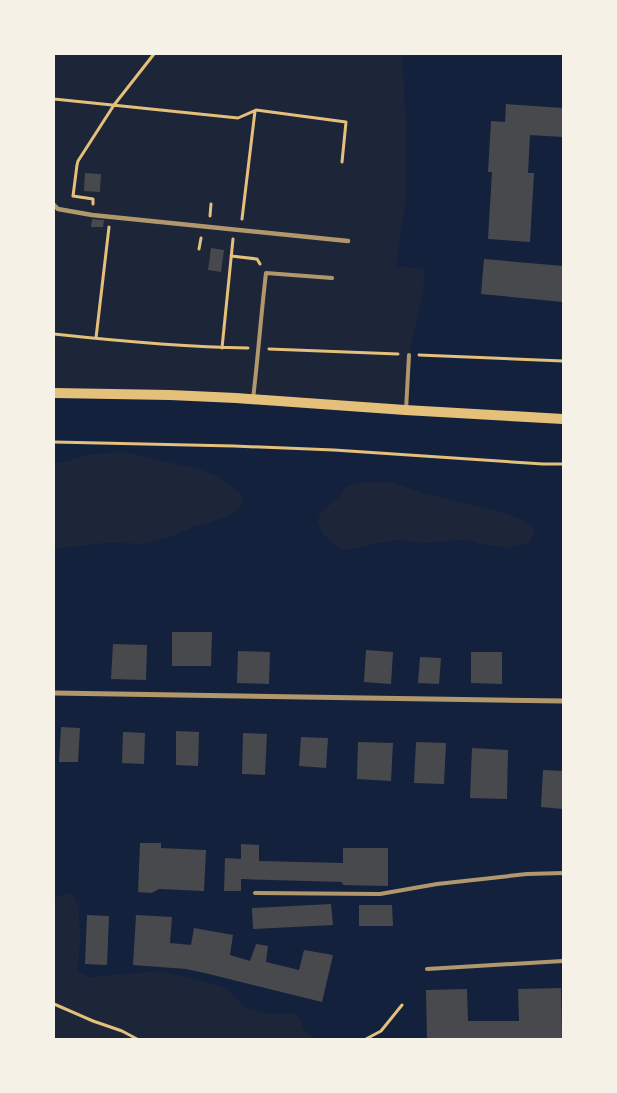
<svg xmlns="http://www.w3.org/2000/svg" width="617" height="1093" viewBox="0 0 617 1093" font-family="'Nunito Sans',sans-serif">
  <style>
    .green { fill: #1d2539 }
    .building { fill: #48494c }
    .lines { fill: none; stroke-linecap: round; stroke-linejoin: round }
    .path { stroke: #e5c07b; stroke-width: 3 }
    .service { stroke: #b1986c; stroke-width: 4 }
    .pedestrian { stroke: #b1986c; stroke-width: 4.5 }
    .minor { stroke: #b1986c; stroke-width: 5 }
    .secondary { stroke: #e5c07b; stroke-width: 10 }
  </style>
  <rect width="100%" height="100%" fill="#14213d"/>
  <path class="green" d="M54,54H402L405,107V205L396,266L425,269L423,291L409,355L405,410L54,393Z
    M124,452L198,469L219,477L243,496L241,507L227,517L193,527L171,537L143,544L116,543L112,542L54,549V461L61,463L92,454Z
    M390,482L426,494L497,511L526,521L535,532L529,543L507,548L475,543L469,539L427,543L395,540L372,544L369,546L341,550L340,549L324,535L317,523L321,512L336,500L346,487L355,483Z
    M71,892L79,908L80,937L78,972L89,977L160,971L200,980L227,989L246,1008L263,1013L296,1014L300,1019L304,1030L314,1037L315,1039H54V901L57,897Z"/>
  <path class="building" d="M506,104L563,108V137L530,135L528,173H534L530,242L488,239L492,172H488L491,121L505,122Z
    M85,173L101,174L100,192L84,191Z
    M92,219L104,220L103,227H91Z
    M211,248L224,250L221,272L208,270Z
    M484,259L563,266V302L481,294Z
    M172,632H212L211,666H172Z
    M113,644L147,645L146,680L111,679Z
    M366,650L393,652L391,684L364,682Z
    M238,651L270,652L269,684L237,683Z
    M471,652H502V684L471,683Z
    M420,657L441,658L439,684L418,683Z
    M61,727L80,728L78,762H59Z
    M176,731L199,732L198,766L176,765Z
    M123,732L145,733L144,764L122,763Z
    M243,733L267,734L265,775L242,774Z
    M301,737L328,738L326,768L299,766Z
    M358,742L393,743L391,781L357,779Z
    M416,742L446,743L444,784L414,783Z
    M472,748L508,750L507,799L470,798Z
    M543,770L563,771V809L541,807Z
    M140,843H161V848L206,850L204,891L159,889L152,893L138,892Z
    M241,844L259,845V861L343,863V848H388V886L343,885L342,882L241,879V891H224L225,858L241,859Z
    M331,904L333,925L253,929L252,908Z
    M359,905H392L393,926H359Z
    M87,915L109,916L107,965L85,964Z
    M136,915L172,917L170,943L191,945L194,928L233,935L230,955L250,961L256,944L268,946L266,962L299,970L304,950L333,955L322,1002L205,973L186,969L133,965Z
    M561,988L562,1039H427L426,990L467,989L468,1021H519L518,989Z"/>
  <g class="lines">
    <path class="path" d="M54,99L238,118L256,110L346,122L342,162
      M93,204V199L73,196L77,165L78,161L114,105L154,54
      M210,216L211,204
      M242,219L255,111
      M199,249L201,238
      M231,256L257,259L260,264
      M54,334C118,341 183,347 248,348
      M96,338L109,227
      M222,348L233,239
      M269,349L398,354
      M419,355L563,361
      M54,442L234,446L334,450L543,464H563
      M54,1004L93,1021L122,1031L137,1039
      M366,1039L381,1031L402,1005"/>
    <path class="service" d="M253,399C258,357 261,315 266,273L332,278
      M406,410L409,355
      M255,893L380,894L437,884L527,874L563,873
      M427,969L563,961"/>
    <path class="pedestrian" d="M54,205L58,209L92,215L348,241"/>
    <path class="minor" d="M54,693L563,701"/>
    <path class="secondary" d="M54,393L170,395L236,398L405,410L563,419"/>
  </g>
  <rect width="617" height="1093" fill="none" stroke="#f6f1e7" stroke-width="110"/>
</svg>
